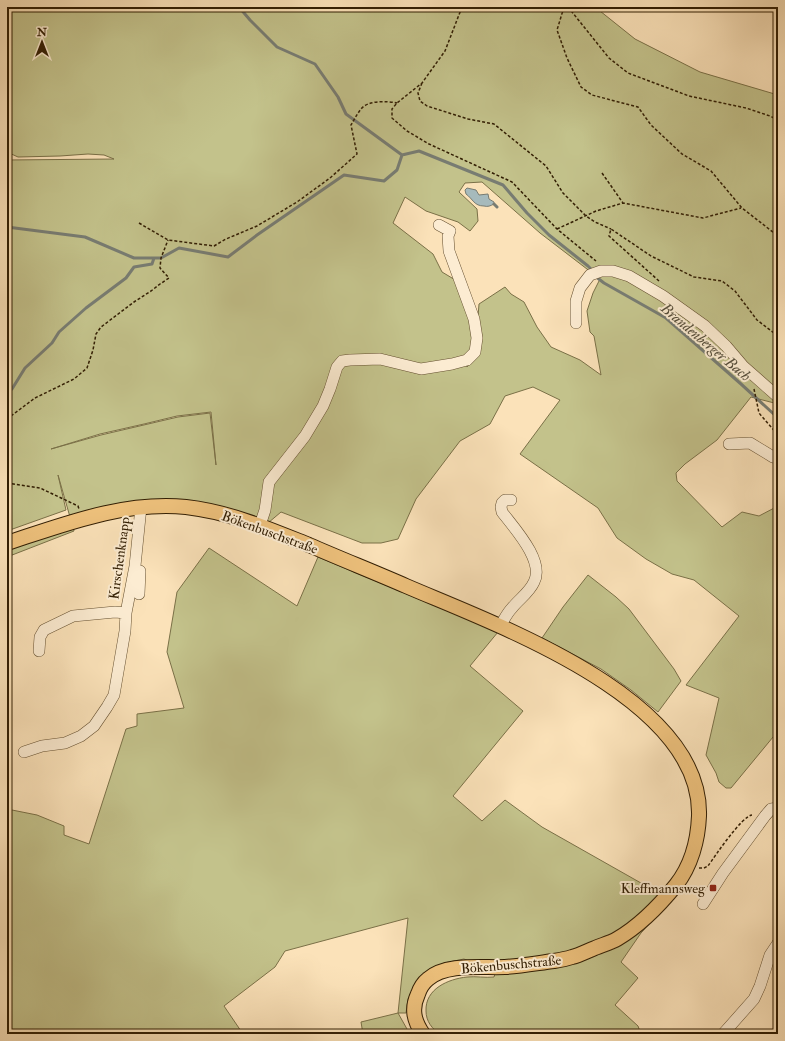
<svg xmlns="http://www.w3.org/2000/svg" width="785" height="1041" viewBox="0 0 785 1041" font-family="'IM FELL Double Pica',serif">
  <style>
    .green { fill: #c3c28b; stroke: #7a7047; fill-rule: evenodd }
    .water { fill: #a6babc; stroke: #787c72 }
    .lines { fill: none; stroke-linecap: round; stroke-linejoin: round }
    .stream { stroke: #787c72; stroke-width: 3 }
    .minor-casing { stroke: #644f30; stroke-width: 12 }
    .major-casing { stroke: #321e03; stroke-width: 16 }
    .path { stroke: #321e03; stroke-width: 1.5; stroke-dasharray: 3 2; stroke-linecap: butt }
    .minor { stroke: #fcecd2; stroke-width: 11 }
    .major { stroke: #eec17c; stroke-width: 14 }
    .poi-dot { fill: #8f2418; stroke: #fcecd2; stroke-width: 1.5 }
    .labels { text-anchor: middle; stroke-width: 4; stroke-linejoin: round; paint-order: stroke }
    .street-label { font-size: 14px; fill: #321e03; stroke: #fcecd2 }
    .poi-label { font-size: 14px; fill: #321e03; stroke: #fcecd2; text-anchor: end }
    .water-label { font-size: 15px; font-style: italic; fill: #554d3a; stroke: #fcecd2 }
  </style>
  <rect width="100%" height="100%" fill="#fbe2b9"/>
  <filter id="stains"><feTurbulence type="fractalNoise" baseFrequency=".005" numOctaves="4"/><feColorMatrix values="0 0 0 0 .2 0 0 0 0 .09 0 0 0 0 .02 0 0 0 .5 -.17"/></filter>
  <radialGradient id="worn" r=".72"><stop offset=".6" stop-color="#630" stop-opacity="0"/><stop offset="1" stop-color="#630" stop-opacity=".3"/></radialGradient>
  <path class="green" d="M7,7H595L635,39L700,72L778,95V404L751,397L717,440L685,464L676,473L677,481L722,527L742,512L759,516L778,506V731L731,788H726L719,782L716,773L706,755L719,698L686,685L739,616L694,580L672,574L646,559L617,538L598,508L520,454L560,400L533,387L505,396L490,424L460,441L416,499L398,539L381,543H362L281,512L268,523L220,507L70,517L58,475L66,510L7,531V160L114,159L104,155L88,154L60,156L18,157L7,152ZM482,182L540,233L600,279L593,293L587,311L590,332L594,336L601,375L580,360L551,347L537,327L524,302L511,294L505,287L479,304L478,317V353L467,367L464,358L472,350V321L457,281L442,272L433,254L393,223L405,197L426,211L458,222L470,231L478,221L477,209L459,192L465,183ZM211,412L216,465L210,413L178,417L101,435L51,449L100,434L144,424L177,416Z
    M73,526L74,531L7,557V549Z
    M209,548L297,606L318,557L498,632L470,666L523,711L453,796L482,821L505,800L542,827L671,900L641,933L621,962L638,978L615,1005L638,1026L641,1034H440C432,1029 426,1021 426,1011C425,989 448,979 467,977C476,976 485,978 494,977L495,974L464,959L444,963L428,972L416,983L408,999L406,1013H398L407,1029L412,1034H363L361,1022L398,1013L408,918L285,951L275,967L224,1006L243,1034H7V809L37,815L64,826V835L89,844L126,729L137,726V714L184,708L167,652L177,592Z
    M588,575L616,597L629,609L674,669L681,681L658,712L631,690L601,669L542,638L563,607Z"/>
  <path class="water" d="M467,188L476,190L479,195L488,194L489,199L494,202V204C490,206 488,207 484,206C474,206 473,199 466,194L465,190Z"/>
  <g class="lines">
    <path class="stream" d="M239,7L250,20L277,47L315,64L338,97L346,114L402,155L419,151L503,185L527,213L549,235L588,266L593,271
      M494,204L497,207
      M7,227L85,237L134,258H161L179,248L228,257L257,235L344,175L384,181L397,170L402,155
      M595,276L604,283L666,318L741,384L778,418
      M7,391L12,389L25,368L52,343L59,332L86,308L126,278L134,267L152,264L154,258"/>
    <defs>
      <path id="minor" d="M576,323V301L580,288L590,275L601,271H613L629,276L663,296L705,326L726,346L743,366L778,397
        M729,444L750,443L773,457L778,459
        M260,525L265,510L269,482L305,436L323,406L330,389L337,367L342,361L350,360L380,359L421,369L452,364L467,360L475,352L477,338L474,319L449,251L448,236L450,231L439,225
        M139,594L140,571
        M500,626C504,620 507,613 512,608C519,599 529,593 534,582C545,561 514,528 502,512L501,507L502,503L505,500H511
        M39,651L40,637L44,630L73,616L115,612L126,613L135,566L141,507
        M24,752L42,746L65,743L81,736L94,726L107,707L114,695L125,631L126,613
        M703,904L723,873L765,816L771,809L778,808
        M723,1034L754,999L760,986L770,955L778,943"/>
      <path id="major" d="M7,543C65,524 124,501 186,507C230,512 269,529 309,545C341,559 374,572 406,586C494,624 703,698 699,816C698,840 691,866 676,885C659,906 641,925 617,939C610,943 602,945 595,948C587,951 580,955 572,957C566,959 560,960 554,961C538,963 521,966 505,967C482,968 446,963 428,979C423,983 420,988 418,994C411,1009 414,1021 423,1034"/>
    </defs>
    <use href="#minor" class="minor-casing"/>
    <use href="#major" class="major-casing"/>
    <path class="path" d="M462,7L445,51L422,83L397,103L392,109V118L407,131L429,144L512,182L557,229L596,261
      M564,7L557,30L567,58L581,87L592,95L638,107L651,125L682,154L711,171L742,208L778,236
      M568,7L609,58L628,73L689,96L746,108L770,116L778,120
      M422,83L418,93L420,101L427,106L468,119L494,124L546,166L563,193L586,216L595,222L611,229
      M602,173L623,203
      M139,223L168,240L214,246L226,239L257,226L297,202L330,178L357,154L351,125C354,120 357,114 361,109C368,100 387,101 397,103
      M557,229L596,211L623,203L703,218L741,208
      M659,281L609,236L611,229L651,256L694,277L722,281L735,291L757,320L778,336
      M754,389L759,413L778,435
      M7,419L35,398L74,379L87,368L93,350L96,334L101,327L134,302L151,291L160,284L169,278L160,268L161,258L168,240
      M7,483L40,488L78,506L79,509
      M699,868H704L708,866C715,856 742,816 752,815"/>
    <use href="#minor" class="minor"/>
    <use href="#major" class="major"/>
  </g>
  <rect class="poi-dot" x="709" y="884" width="8" height="8" rx="2"/>
  <g class="labels">
    <g class="street-label">
      <text transform="translate(270 532) rotate(20)" y="5">Bökenbuschstraße</text>
      <text transform="translate(119 558) rotate(-82)" y="5">Kirschenknapp</text>
      <text transform="translate(511 964) rotate(-5)" y="5">Bökenbuschstraße</text>
    </g>
    <g class="poi-label">
      <text x="705" y="893">Kleffmannsweg</text>
    </g>
    <g class="water-label">
      <text transform="translate(706 342) rotate(40)" y="5">Brandenberger Bach</text>
    </g>
  </g>
  <rect width="785" height="1041" fill="none" stroke="#fbe2b9" stroke-width="24"/>
  <rect x="8" y="8" width="769" height="1025" fill="none" stroke="#321e03" stroke-width="2"/>
  <rect x="12" y="12" width="761" height="1017" fill="none" stroke="#321e03"/>
  <g transform="translate(42 42)" stroke="#fcecd2" stroke-width="3" paint-order="stroke">
  <path d="M0-3L7 15L0 10L-7 15Z" fill="#321e03"/>
  <text y="-6" font-size="11" font-weight="bold" text-anchor="middle" fill="#321e03">N</text>
  </g>
  <rect width="100%" height="100%" filter="url(#stains)"/>
  <rect width="100%" height="100%" fill="url(#worn)"/>
</svg>
